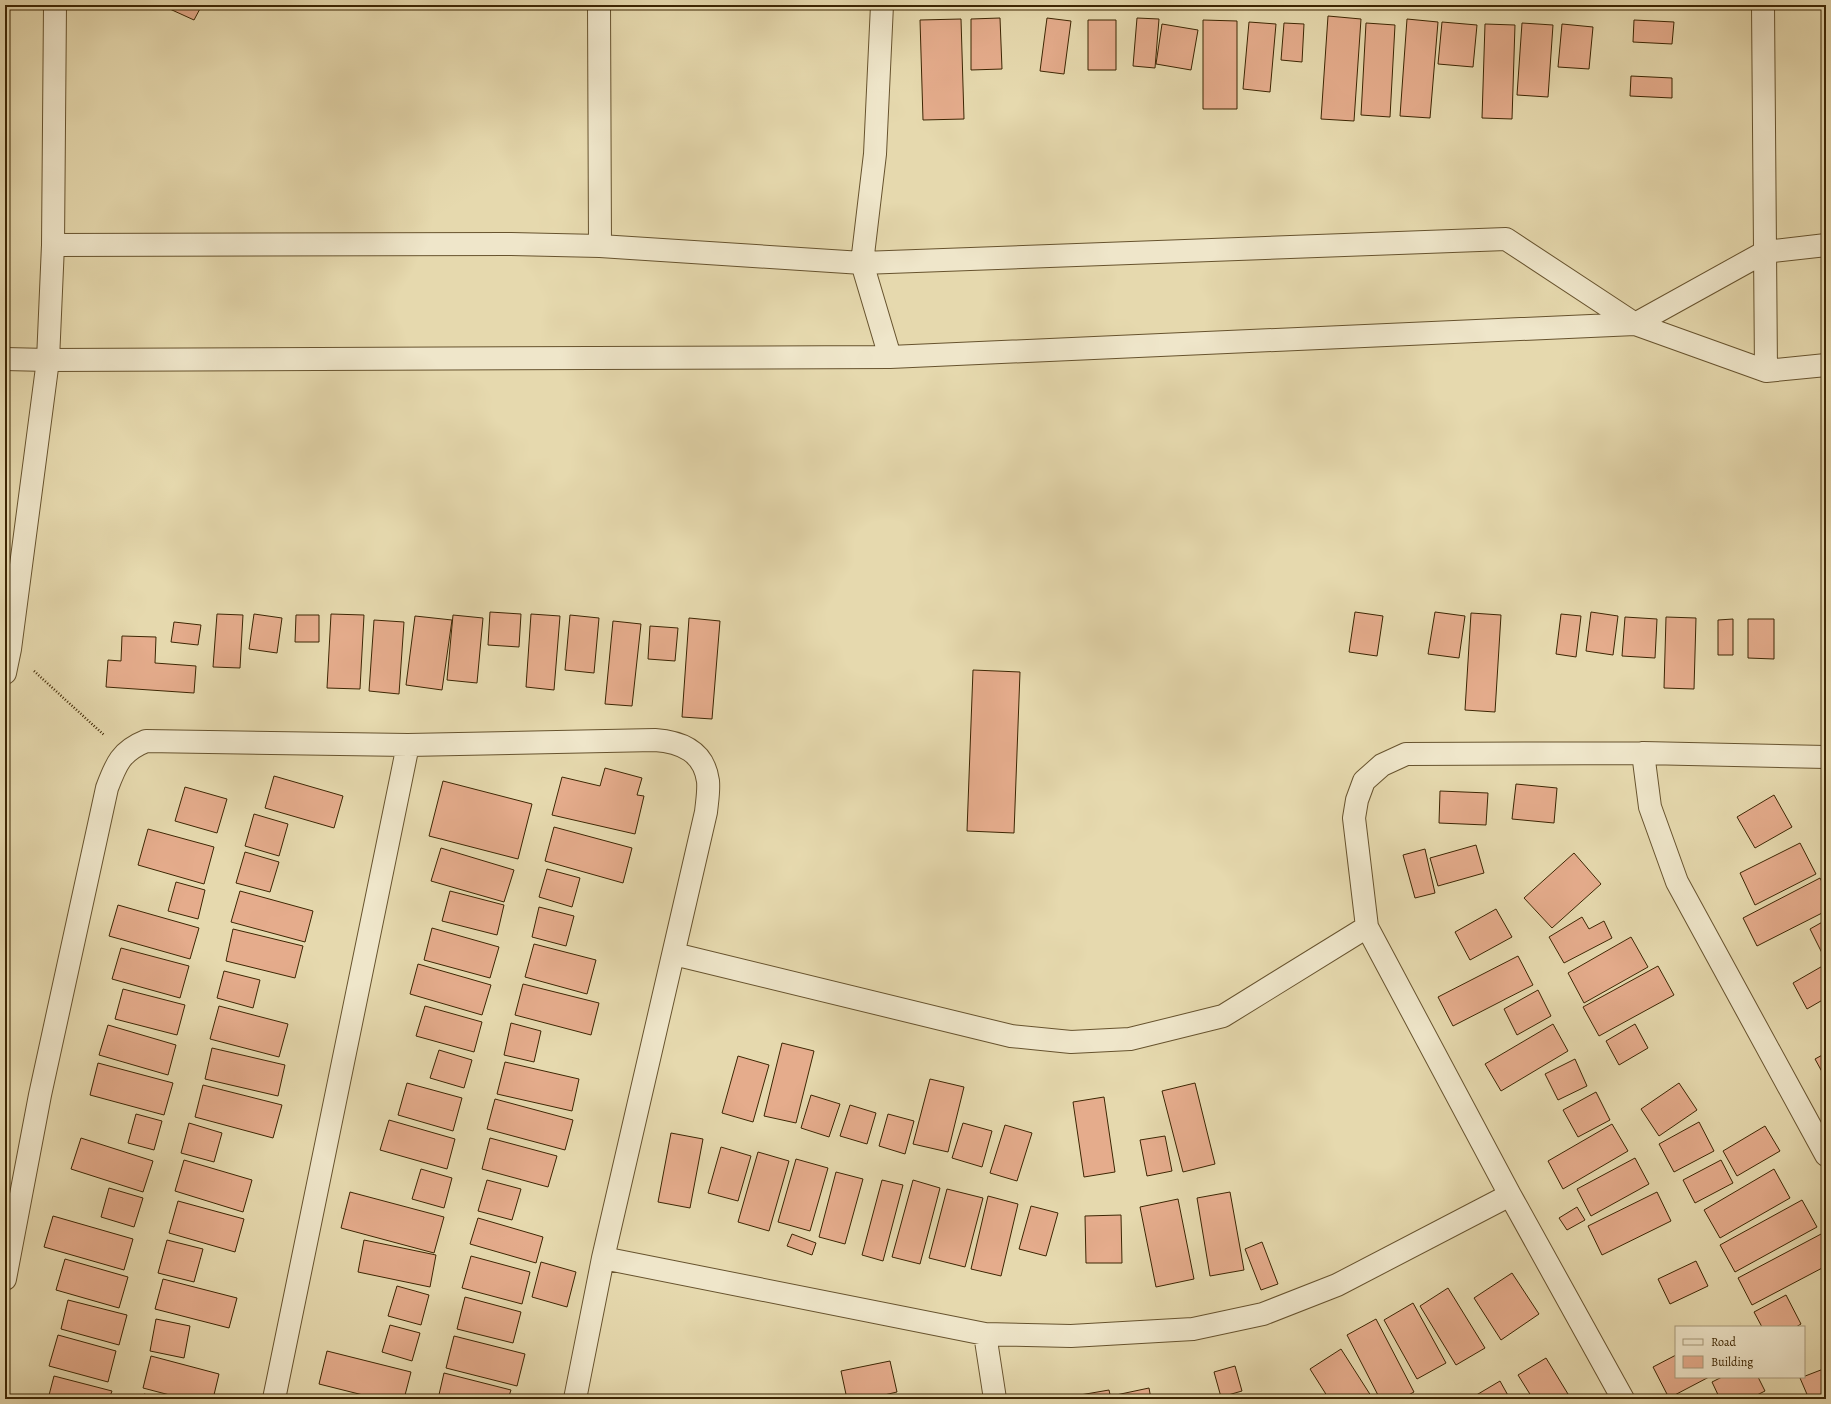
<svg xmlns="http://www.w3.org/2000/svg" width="1831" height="1404" viewBox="0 0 1831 1404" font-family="Alegreya,serif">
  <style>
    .building { fill: #e5ac8c; stroke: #3d2603 }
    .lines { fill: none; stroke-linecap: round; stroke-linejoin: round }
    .minor-casing { stroke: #67532e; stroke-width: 24 }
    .tertiary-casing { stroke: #67532e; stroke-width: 24 }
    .path { stroke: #3d2603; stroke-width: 2.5; stroke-dasharray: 1 2; stroke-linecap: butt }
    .minor { stroke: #efe6ca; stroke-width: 22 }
    .tertiary { stroke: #efe6ca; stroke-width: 22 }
  </style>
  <rect width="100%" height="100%" fill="#e6d9ae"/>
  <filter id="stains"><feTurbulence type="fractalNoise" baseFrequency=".005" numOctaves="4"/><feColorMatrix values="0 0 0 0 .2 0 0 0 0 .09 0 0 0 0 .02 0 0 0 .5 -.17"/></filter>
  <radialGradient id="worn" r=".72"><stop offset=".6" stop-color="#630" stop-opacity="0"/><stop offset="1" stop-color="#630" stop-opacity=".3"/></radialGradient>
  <path class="building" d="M161,5H202L194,20Z
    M1328,16L1361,19L1354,121L1321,119Z
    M1000,18L1002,69L971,70V19Z
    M1047,18L1071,21L1064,74L1040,71Z
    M1137,18L1159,19L1155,68L1133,66Z
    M961,19L964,119L923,120L920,20Z
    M1407,19L1438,22L1430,118L1400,116Z
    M1088,20H1116V70H1088Z
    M1203,20L1237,21V109H1203Z
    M1634,20L1674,22L1672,44L1633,42Z
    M1249,22L1276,24L1270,92L1243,89Z
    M1442,22L1477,25L1473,67L1438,64Z
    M1284,23L1304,24L1302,62L1281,60Z
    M1366,23L1395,25L1390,117L1361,115Z
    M1522,23L1553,25L1548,97L1517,95Z
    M1162,24L1198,30L1191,70L1156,64Z
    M1485,24L1515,25L1512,119L1482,118Z
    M1562,24L1593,27L1589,69L1558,67Z
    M1631,76L1672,78V98L1630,96Z
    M490,612L521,614L519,647L488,645Z
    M1355,612L1383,616L1377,656L1349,652Z
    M1435,612L1465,616L1459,658L1428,654Z
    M1591,612L1618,616L1613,655L1586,651Z
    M1471,613L1501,615L1495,712L1465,710Z
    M217,614L243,615L240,668L213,667Z
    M254,614L282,618L277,653L249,649Z
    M331,614L364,615L360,689L327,688Z
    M531,614L560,616L554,690L526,687Z
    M1561,614L1581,616L1576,657L1556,654Z
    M296,615H319V642H295Z
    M453,615L483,618L477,683L447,680Z
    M570,615L599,618L594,673L565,670Z
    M415,616L452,620L442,690L406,685Z
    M1625,617L1657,619L1655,658L1622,656Z
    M1666,617L1696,618L1694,689L1664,688Z
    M689,618L720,621L712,719L682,717Z
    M1733,619V655H1718V620Z
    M1748,619H1774V659L1748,658Z
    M374,620L404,622L399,694L369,691Z
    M613,621L641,624L632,706L605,704Z
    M174,622L201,625L198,645L171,642Z
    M650,626L678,628L675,661L648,659Z
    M122,636L156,637L155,663L196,666L194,693L106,687L108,660L121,661Z
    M973,670L1020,672L1014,833L967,831Z
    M605,768L642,778L637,795L644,796L635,834L552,815L562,777L600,786Z
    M274,776L343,796L334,828L265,808Z
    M443,781L532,804L518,859L429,836Z
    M1516,784L1557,788L1554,823L1512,819Z
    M185,787L227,799L217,833L175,821Z
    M1440,791L1488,793L1486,825L1439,823Z
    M1774,795L1792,827L1755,848L1737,817Z
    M254,814L288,824L279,856L245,846Z
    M554,827L632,848L623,883L545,861Z
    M148,829L214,847L204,884L138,865Z
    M1800,843L1816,874L1755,905L1740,873Z
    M1476,845L1484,873L1438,886L1430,858Z
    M441,848L514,870L504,902L431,881Z
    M1425,849L1435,893L1415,898L1403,855Z
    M245,852L279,862L270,892L236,883Z
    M1574,853L1601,884L1552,928L1524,898Z
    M547,869L580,878L572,907L539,897Z
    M1820,878L1826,890V911L1757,946L1743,918Z
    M176,882L205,890L198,919L168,911Z
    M240,891L313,911L305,942L231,922Z
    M450,891L504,905L497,935L442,921Z
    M118,905L199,928L190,959L109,936Z
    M539,907L574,916L566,946L532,937Z
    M1496,909L1512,937L1470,960L1455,932Z
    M1582,917L1589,929L1604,921L1612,938L1564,963L1549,937Z
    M1826,920V954L1823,955L1810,929Z
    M432,928L499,947L490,978L424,960Z
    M233,929L303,946L295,978L226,961Z
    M1631,937L1648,967L1584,1003L1568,973Z
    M534,944L596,960L587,994L525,977Z
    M121,948L189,966L180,998L112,979Z
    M1518,956L1533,985L1453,1026L1438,997Z
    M418,964L491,985L482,1015L410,994Z
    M1826,964V998L1807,1009L1793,983Z
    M1658,966L1674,995L1599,1036L1583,1007Z
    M224,971L260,980L253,1008L217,998Z
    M523,984L599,1003L591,1035L515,1015Z
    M123,989L185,1005L177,1035L115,1019Z
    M1538,990L1551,1016L1517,1035L1504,1009Z
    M219,1006L288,1024L279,1057L210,1039Z
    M425,1006L482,1022L474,1052L416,1036Z
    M511,1023L541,1031L534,1062L504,1055Z
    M1553,1024L1568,1051L1501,1091L1485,1064Z
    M1635,1024L1648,1048L1619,1065L1606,1041Z
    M108,1025L176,1045L168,1075L99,1055Z
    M782,1043L814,1051L796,1123L764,1116Z
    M212,1048L285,1065L278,1096L205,1079Z
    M439,1050L472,1060L464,1088L430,1078Z
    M1826,1053V1079L1815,1059Z
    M738,1056L769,1065L753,1122L722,1113Z
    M1575,1059L1587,1086L1558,1100L1545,1074Z
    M505,1062L579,1079L572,1111L497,1094Z
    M98,1063L173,1083L164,1115L90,1095Z
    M930,1079L964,1087L948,1152L913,1144Z
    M407,1083L462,1098L453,1131L398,1115Z
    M1195,1083L1215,1164L1183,1172L1162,1091Z
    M1679,1083L1697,1110L1659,1136L1641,1109Z
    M203,1085L282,1105L273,1138L195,1117Z
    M1596,1092L1610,1120L1578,1137L1563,1110Z
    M811,1095L840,1104L829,1137L801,1128Z
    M1104,1097L1115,1172L1084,1177L1073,1102Z
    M495,1099L573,1120L565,1150L487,1129Z
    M850,1105L876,1113L867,1144L840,1136Z
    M136,1114L162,1121L154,1150L128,1143Z
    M888,1114L914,1121L905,1154L879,1146Z
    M389,1120L455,1139L447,1169L380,1150Z
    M1699,1122L1714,1151L1674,1172L1659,1144Z
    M189,1123L222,1133L214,1162L181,1153Z
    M963,1123L992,1131L982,1167L952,1158Z
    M1612,1124L1628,1151L1563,1189L1548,1161Z
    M1005,1125L1032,1133L1017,1181L990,1173Z
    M1765,1126L1780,1151L1737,1176L1723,1151Z
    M671,1133L703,1139L690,1208L658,1202Z
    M1165,1136L1172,1171L1147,1176L1140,1140Z
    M81,1138L153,1161L143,1192L71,1169Z
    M490,1138L557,1156L548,1187L482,1169Z
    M721,1147L751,1156L738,1201L708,1193Z
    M758,1152L789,1161L769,1231L738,1222Z
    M1635,1158L1649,1184L1591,1216L1577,1189Z
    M796,1159L828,1168L810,1231L778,1222Z
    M184,1160L252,1180L243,1212L175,1191Z
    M1721,1160L1733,1183L1695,1203L1683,1180Z
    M421,1169L452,1178L444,1208L412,1199Z
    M1774,1169L1790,1198L1720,1238L1704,1210Z
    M836,1172L863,1179L845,1244L819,1237Z
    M487,1180L521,1189L512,1220L478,1211Z
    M882,1180L903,1185L883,1261L862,1255Z
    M913,1180L940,1188L920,1264L892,1257Z
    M109,1188L143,1198L134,1227L101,1217Z
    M947,1189L983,1198L965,1267L929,1258Z
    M350,1192L444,1217L434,1253L341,1228Z
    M1230,1192L1244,1270L1210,1276L1197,1198Z
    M1657,1192L1671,1221L1602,1255L1588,1226Z
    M988,1196L1018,1204L1001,1276L971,1269Z
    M1178,1199L1194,1279L1156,1287L1140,1207Z
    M1802,1200L1817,1227L1735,1272L1720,1245Z
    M178,1201L244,1219L235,1252L169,1233Z
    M1031,1206L1058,1213L1046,1256L1019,1249Z
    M1577,1207L1585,1220L1567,1230L1559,1218Z
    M1121,1215L1122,1263H1086L1085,1216Z
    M53,1216L133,1239L124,1270L44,1247Z
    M478,1218L543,1237L536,1263L470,1244Z
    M1823,1233L1826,1238V1266L1752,1305L1738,1278Z
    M792,1234L816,1243L812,1255L787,1246Z
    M167,1240L203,1249L194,1282L158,1273Z
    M364,1240L436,1255L430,1287L358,1272Z
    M1262,1242L1278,1284L1261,1290L1245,1249Z
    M471,1256L530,1272L522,1304L462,1288Z
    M65,1259L128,1277L119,1308L56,1290Z
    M1696,1261L1708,1286L1670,1304L1658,1279Z
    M541,1262L576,1272L567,1307L532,1297Z
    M1512,1273L1539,1314L1501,1340L1474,1298Z
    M163,1279L237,1298L229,1328L155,1309Z
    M397,1286L429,1295L421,1325L388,1316Z
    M1448,1288L1485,1348L1456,1365L1420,1306Z
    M1786,1295L1801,1324L1796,1327H1762L1754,1312Z
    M465,1297L521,1312L513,1343L457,1329Z
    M68,1300L127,1315L119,1345L61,1329Z
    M1413,1303L1446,1363L1417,1379L1384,1320Z
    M156,1319L190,1326L184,1358L150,1351Z
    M1376,1319L1414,1392L1401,1399H1380L1347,1335Z
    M390,1325L420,1333L412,1361L382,1352Z
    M58,1335L116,1351L108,1382L49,1366Z
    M454,1336L525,1354L517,1386L446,1368Z
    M1341,1349L1373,1399H1329L1310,1369Z
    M327,1351L411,1372L404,1399H379L319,1384Z
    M1676,1355V1377H1709L1669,1398L1653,1367Z
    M151,1356L219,1374L213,1399H185L143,1388Z
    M1546,1358L1568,1394L1561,1399H1533L1518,1375Z
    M890,1361L897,1392L867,1399H847L841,1371Z
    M1235,1366L1242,1391L1221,1397L1214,1372Z
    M1826,1368V1399H1809L1800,1378Z
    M444,1373L511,1390L508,1399H438Z
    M54,1376L112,1391L109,1399H48Z
    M1722,1377H1758L1765,1391L1749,1399H1720L1712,1382Z
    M1500,1381L1510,1399H1474L1473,1397Z
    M1149,1388L1151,1399H1117L1116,1395Z
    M1109,1390L1111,1399H1081L1080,1395Z
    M144,1394L163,1399H142Z
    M1284,1395L1285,1399H1261Z"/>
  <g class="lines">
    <defs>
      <path id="minor" d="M55,5L53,245L48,360L890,357L1635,324L1766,371L1826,365
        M882,5L875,154L862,263L890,357
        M1763,5L1766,371
        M53,245L511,244L600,246L599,5
        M600,246L862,263L1506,239L1635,324L1765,252L1826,245
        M1643,753L1650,807L1677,882L1826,1155
        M674,954L1011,1036L1071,1042L1130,1039L1223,1016L1367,927
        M603,1258L985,1334L1071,1336L1193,1329L1263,1314L1337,1285L1510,1195
        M5,1279L40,1095L107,788C116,764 121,751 146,741L408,745L655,740C682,742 704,752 708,781C709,791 707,802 706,812L603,1258L575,1399
        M985,1334L995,1399
        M274,1399L408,745
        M1623,1399L1510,1195L1367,927L1354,818L1357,800L1364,781L1382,765L1406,754L1643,753L1826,757"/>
      <path id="tertiary" d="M5,359L48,360L10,649L5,673"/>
    </defs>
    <use href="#minor" class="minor-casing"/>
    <use href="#tertiary" class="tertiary-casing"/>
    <path class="path" d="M34,671L104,735"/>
    <use href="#minor" class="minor"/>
    <use href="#tertiary" class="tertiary"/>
  </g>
  <rect width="1831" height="1404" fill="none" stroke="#e6d9ae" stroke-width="20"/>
  <rect x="6" y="6" width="1819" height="1392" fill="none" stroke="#3d2603" stroke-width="2"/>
  <rect x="10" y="10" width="1811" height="1384" fill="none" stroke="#3d2603"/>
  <rect x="1675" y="1326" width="130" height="52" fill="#efe6ca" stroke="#a8997a"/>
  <rect x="1683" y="1339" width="20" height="6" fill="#efe6ca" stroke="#a8997a"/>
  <text x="1711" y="1346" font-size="12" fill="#3d2603">Road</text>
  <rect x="1683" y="1356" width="20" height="12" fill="#e5ac8c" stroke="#a8997a"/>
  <text x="1711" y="1366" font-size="12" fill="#3d2603">Building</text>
  <rect width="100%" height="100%" filter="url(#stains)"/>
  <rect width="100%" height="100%" fill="url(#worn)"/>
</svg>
